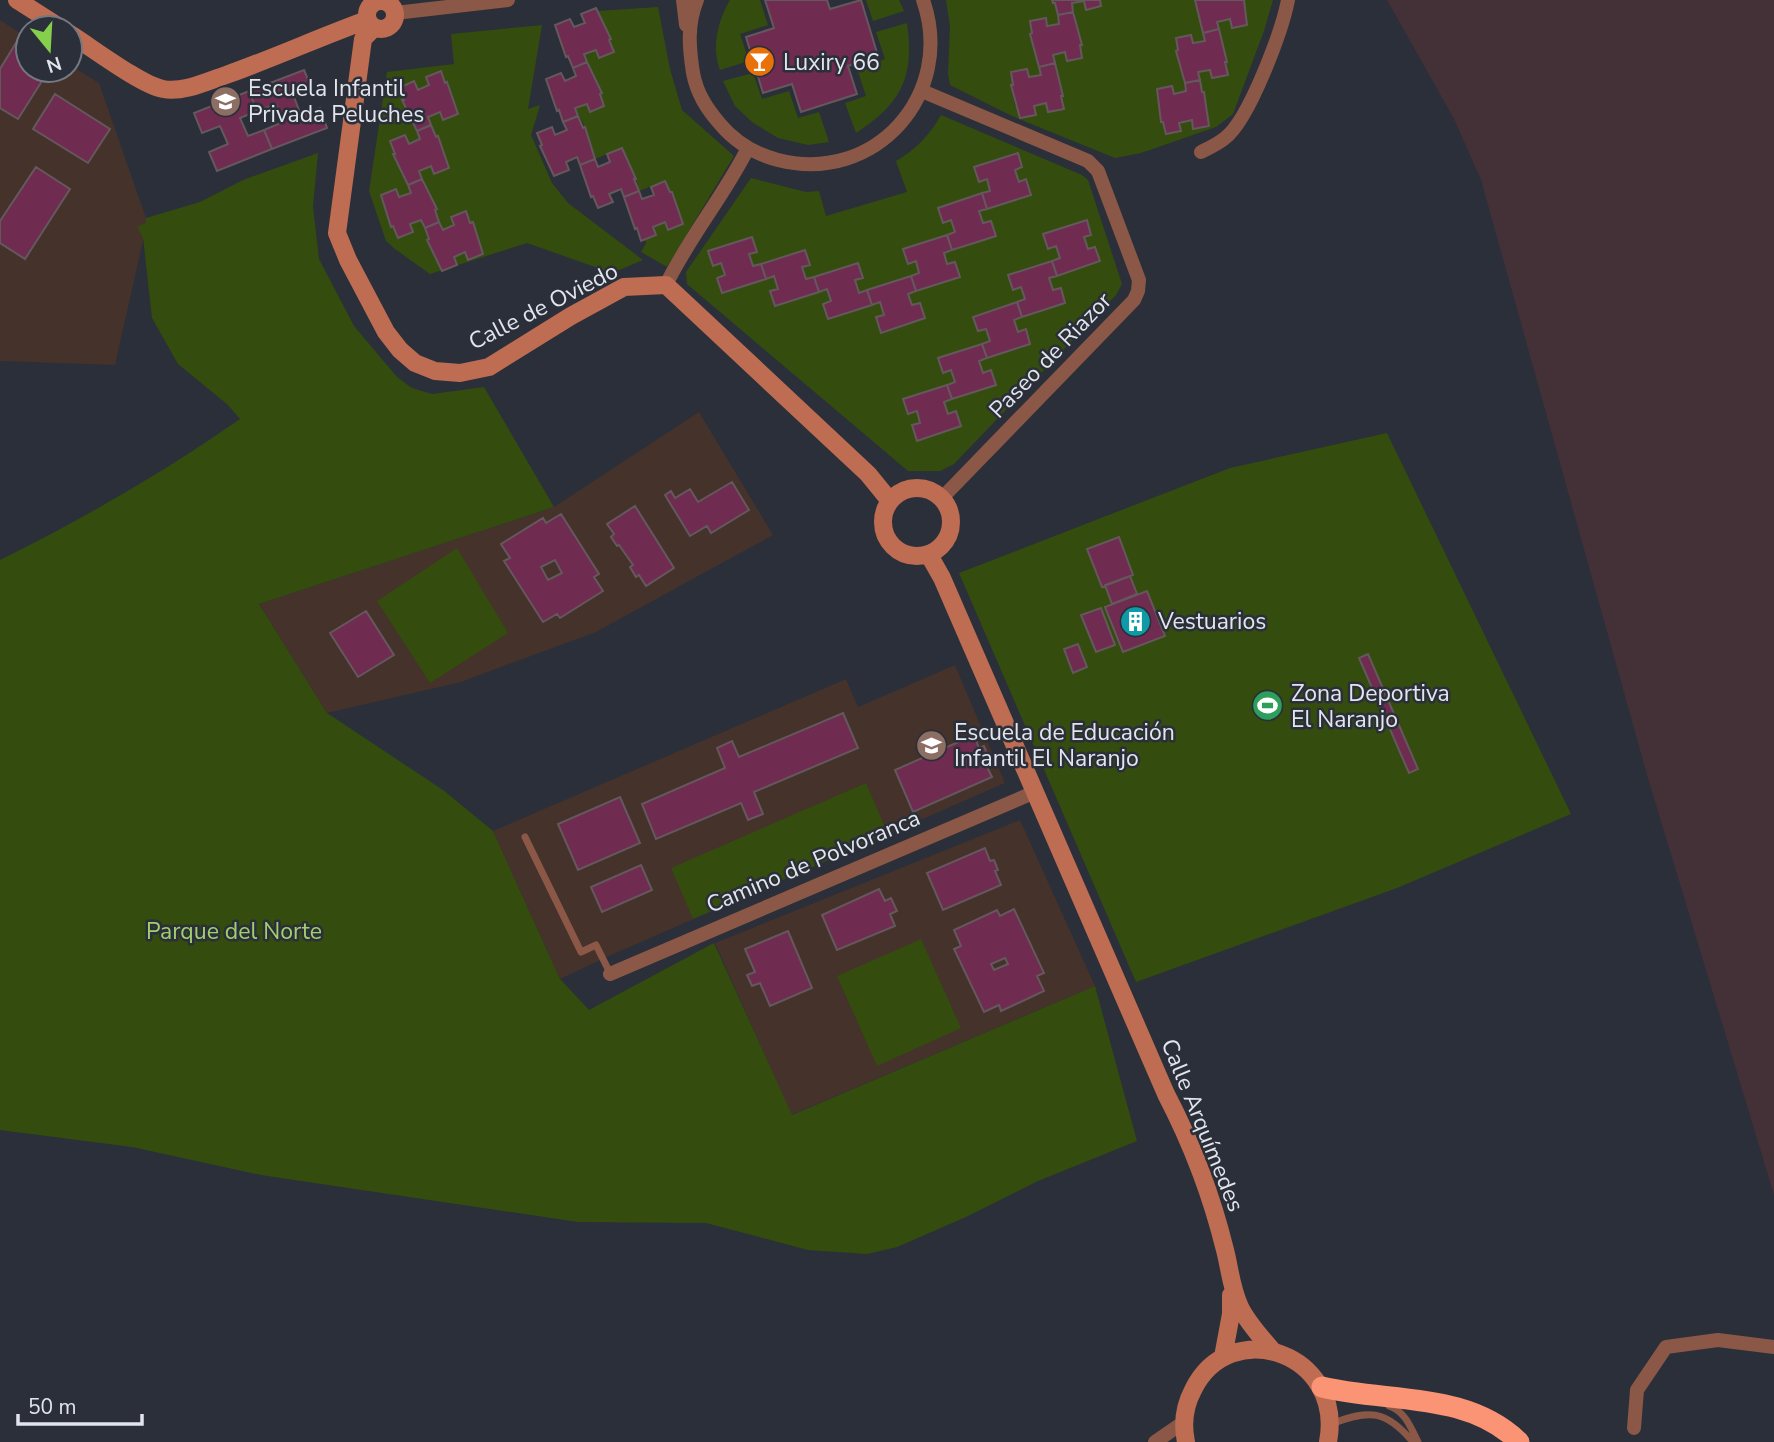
<svg xmlns="http://www.w3.org/2000/svg" width="1774" height="1442" viewBox="0 0 1774 1442" font-family="'Nunito Sans',sans-serif">
  <style>
    .industrial { fill: #443037 }
    .education { fill: #44322b }
    .green { fill: #344d0e; fill-rule: evenodd }
    .building { fill: #6f2c50; stroke: #64585d; stroke-width: 2; fill-rule: evenodd }
    .lines { fill: none; stroke-linecap: round; stroke-linejoin: round }
    .lane { stroke: #8b5747; stroke-width: 7 }
    .street { stroke: #8b5747; stroke-width: 14 }
    .secondary { stroke: #be6c52; stroke-width: 18 }
    .highway { stroke: #fa9474; stroke-width: 21 }
    .labels { text-anchor: middle; stroke-width: 5; stroke-linejoin: round; paint-order: stroke }
    .poi-label { font-size: 23px; fill: #e2e5ec; stroke: #2a2f39; text-anchor: start }
    .street-label { font-size: 23px; fill: #e2e5ec; stroke: #2a2f39 }
    .park-label { font-size: 23px; fill: #a2cf6e; stroke: #2a2f39 }
  </style>
  <rect width="100%" height="100%" fill="#2a2f39"/>
  <path class="industrial" d="M1387,0H1774V1195L1647,775L1481,180L1454,119Z"/>
  <path class="education" d="M0,20L28,38V70H70V65L99,83L146,218L147,223L115,365L0,361Z
    M699,412L773,535L596,632L461,682L327,713L259,604L554,507Z
    M955,665L1005,783L609,956L560,979L493,831L846,679L858,707Z
    M1020,820L1095,986L791,1115L715,943Z"/>
  <path class="green" d="M730,0H760L768,25L740,34L749,61L720,70C711,48 718,20 730,0Z
    M866,0H899L904,11L873,21Z
    M946,0H1052L1053,3H1055L1059,24L1047,26L1045,18L1030,21L1032,33L1030,34L1041,75L1029,77L1026,69L1011,73L1013,85L1011,86L1015,106L1046,103L1049,112L1063,109L1061,96L1063,95L1053,55L1065,52L1067,61L1082,57L1080,45L1082,44L1072,3L1084,1L1086,9L1101,6L1100,0H1195L1205,41L1193,43L1176,39L1178,50L1176,51L1186,91L1174,94L1172,86L1157,89L1161,122H1163L1166,134L1181,131L1179,123L1192,120L1193,128L1208,112L1198,72L1210,70L1228,75L1225,62L1227,61L1217,22L1230,19L1232,28L1246,25L1244,0H1273L1264,31L1233,114L1216,127L1141,153L1115,158L1012,116L950,85L948,74L950,26Z
    M658,7L670,69L682,110L734,156L667,267L641,252L646,243L645,239L656,234L653,227L665,222L668,230L679,211L672,192H670L665,181L639,191L636,178L622,148L595,159L585,127L575,108L587,104L590,111L604,106L600,94L602,92L584,54L596,50L599,58L611,39L597,11Z
    M907,23C915,77 901,104 856,133L845,103L866,96L857,69L885,59L876,32Z
    M542,25L528,109L540,105L531,135L552,183L568,203L643,260L612,273L527,243L430,274L395,249L386,241L369,191L387,72L454,64L451,34ZM440,71L445,83L448,82L458,114L443,120L440,112L428,117L436,137L438,136L449,168L434,174L431,166L419,171L437,209L435,210L443,230L454,225L451,217L466,211L470,223L473,222L483,254L469,260L465,252L454,257L435,259L421,220L410,224L413,233L399,238L393,226L391,227L381,196L396,189L399,197L411,193L393,155L405,135L409,144L420,139L402,101L404,100L399,88L414,82L418,90L429,85L426,77Z
    M753,73L762,99L789,91L798,118L819,112L829,142L808,145L778,138L752,122L735,106L723,81Z
    M941,115L1082,175L1088,180L1122,284L1116,295L954,464L940,471H908L687,284L686,272L751,178L806,192L819,191L826,216L907,192L896,161C915,150 930,135 941,115ZM1017,153L1022,167L1015,170L1019,182L1026,180L1031,194L979,211L983,223L991,221L996,236L944,253L947,264L956,262L960,277L908,294L912,305L920,303L925,318L881,333L876,318L884,315L880,302L828,319L823,304L831,301L827,289L775,306L770,291L778,289L774,276L722,293L717,278L725,275L721,263L713,266L708,251L752,237L757,252L749,254L753,266L805,250L810,264L802,267L806,279L858,263L863,277L855,280L859,293L919,273L916,261L908,264L903,249L955,232L951,220L943,223L938,208L990,191L987,179L979,181L974,167ZM1087,220L1091,235L1084,237L1088,249L1095,247L1100,261L1049,278L1053,290L1061,288L1065,303L1014,320L1018,332L1026,329L1030,344L979,361L983,373L991,371L995,385L944,402L948,414L956,412L917,440L912,426L920,423L917,411L908,414L904,399L955,382L951,370L943,372L939,358L990,341L986,329L978,331L974,317L1025,299L1021,287L1013,290L1008,275L1060,258L1056,246L1048,249L1043,234Z
    M318,153L313,206L319,259L354,326L397,377L412,388L432,394L484,387L554,507L259,604L327,713L443,790L493,831L560,979L589,1010L714,943L792,1115L1095,986L1137,1141L1038,1181L966,1217L897,1247L867,1254L808,1250L706,1223L578,1222L261,1175L132,1147L0,1130V560C83,519 164,472 240,419L228,405L178,364L152,318L143,237L137,227L146,223V218L200,202L243,180Z
    M1387,433L1571,814L1397,888L1136,982L959,573L1230,468Z
    M457,548L508,633L430,683L377,601Z
    M866,783L888,834L693,919L671,868Z
    M921,939L961,1028L877,1066L837,976Z"/>
  <path class="building" d="M765,0H827L830,9L861,0L878,56L848,66L857,94L801,112L792,84L763,93L746,37L774,28Z
    M1052,0H1100L1101,6L1086,10L1084,1L1072,3L1073,12L1058,15L1055,3H1053Z
    M1195,0H1244L1247,25L1232,28L1230,19L1217,22L1219,29L1203,33Z
    M596,8L611,39L609,40L614,52L599,58L596,50L584,54L587,62L573,68L568,56L566,57L555,25L570,19L574,27L585,23L581,14Z
    M1073,12L1082,45H1080L1082,58L1067,61L1065,52L1053,55L1055,63L1039,67L1030,34L1032,33L1030,21L1046,18L1047,26L1059,24L1058,15Z
    M1219,29L1227,62H1225L1228,75L1212,78L1210,70L1198,72L1200,80L1185,83L1176,51L1178,50L1176,38L1191,35L1193,43L1205,41L1203,33Z
    M16,43L28,51V70H49L18,119L0,108V69Z
    M587,62L602,93L600,94L604,106L590,112L587,104L575,108L578,116L563,122L559,110L557,111L546,79L561,73L565,81L576,76L573,68Z
    M1055,63L1063,96H1061L1064,109L1048,112L1046,103L1034,106L1036,115L1020,118L1011,85H1013L1011,72L1027,69L1029,77L1041,75L1039,67Z
    M304,70L312,89L294,97L301,115L320,108L327,128L272,149L264,130L283,122L276,104L257,111L249,91Z
    M441,71L445,83L447,82L458,114L443,120L440,112L428,117L431,125L417,131L402,100H404L399,88L414,81L418,90L429,85L426,77Z
    M1200,80L1202,92H1204L1209,126L1193,129L1192,120L1179,123L1181,131L1166,134L1163,122H1161L1157,89L1172,86L1174,94L1186,91L1185,83Z
    M249,91L257,111L240,118L248,136L264,130L272,149L217,171L209,152L228,144L220,126L202,133L194,113Z
    M55,94L110,129L88,163L33,129Z
    M578,116L583,128L585,127L595,159L580,165L577,157L566,162L569,170L554,176L540,146L542,145L537,133L552,127L555,135L567,130L563,122Z
    M431,125L436,137L438,136L449,168L434,174L431,166L419,171L422,179L408,185L393,154H395L390,141L405,135L409,144L420,139L417,131Z
    M622,148L636,179H634L639,191L624,197L621,189L609,194L613,202L598,208L593,196L591,197L580,165L595,159L598,167L610,162L607,154Z
    M1018,153L1022,167L1015,170L1019,182L1026,179L1031,195L987,209L982,193L990,191L987,179L979,182L974,167Z
    M36,167L70,189L25,259L0,243V221Z
    M422,179L437,209L435,210L439,222L425,228L421,220L410,224L413,232L398,238L393,226L391,227L381,195L396,189L399,197L411,193L408,185Z
    M665,181L670,192H672L683,224L668,230L665,222L653,227L656,235L641,241L637,228L635,229L624,197L639,191L642,199L654,195L651,187Z
    M982,193L987,209L979,211L983,223L991,221L996,236L952,250L947,235L955,232L951,220L943,223L938,208Z
    M466,211L470,223L473,222L483,254L468,260L465,252L454,257L457,265L442,271L427,240L429,239L425,228L439,222L443,230L454,225L451,217Z
    M1087,220L1091,235L1084,237L1088,249L1095,247L1100,261L1057,276L1052,261L1060,258L1056,246L1048,249L1043,234Z
    M947,235L952,250L944,253L947,264L955,262L960,277L916,291L911,276L919,273L916,261L908,264L903,249Z
    M752,237L757,252L749,254L753,266L761,264L766,279L722,293L717,278L725,275L721,263L713,266L708,251Z
    M805,250L810,265L802,267L806,279L814,277L819,292L775,306L770,291L778,289L774,276L766,279L761,264Z
    M1052,261L1057,276L1049,278L1053,290L1061,288L1065,303L1022,317L1017,302L1025,299L1021,287L1013,290L1008,275Z
    M858,263L863,278L855,280L859,293L867,290L872,305L828,319L823,304L831,301L827,289L819,292L814,277Z
    M911,276L916,291L908,294L912,305L920,303L925,318L881,333L876,317L884,315L880,302L872,305L867,290Z
    M1017,302L1022,317L1014,320L1018,332L1026,329L1030,344L987,358L982,344L990,341L986,329L978,331L973,317Z
    M982,344L987,358L979,361L983,373L991,370L996,385L952,399L947,385L955,382L951,370L943,373L938,358Z
    M947,385L952,399L944,402L948,414L956,411L961,426L917,441L912,425L920,423L917,411L908,414L903,399Z
    M732,482L749,510L711,533L707,526L690,536L665,495L671,491L675,498L690,489L698,502Z
    M635,506L674,568L646,586L639,575L636,577L630,567L633,565L619,545L617,546L611,537L614,534L607,524Z
    M561,514L599,574L594,577L603,591L560,618L557,614L543,622L504,561L510,558L501,544L543,518L546,523ZM555,560L562,573L548,580L541,567Z
    M1119,537L1133,575L1102,587L1087,549Z
    M1130,576L1137,594L1112,604L1105,585Z
    M1147,591L1165,636L1123,652L1105,607Z
    M1101,608L1115,645L1096,652L1081,615Z
    M366,611L394,655L358,677L330,633Z
    M1078,644L1087,667L1073,673L1064,649Z
    M1368,654L1418,769L1409,773L1359,658Z
    M843,713L858,748L754,792L763,814L748,820L741,803L656,839L642,804L725,768L717,748L732,741L739,757Z
    M974,735L979,748L984,746L992,765L987,767L992,777L913,812L895,770Z
    M620,797L640,843L578,870L558,824Z
    M985,848L990,861L994,860L998,870L995,871L1001,885L943,910L927,873Z
    M641,865L652,890L602,912L591,887Z
    M879,889L885,901L891,898L897,911L890,914L895,926L837,950L822,915Z
    M1014,909L1044,973L1037,976L1044,991L1001,1011L999,1005L984,1012L954,949L961,946L954,930L997,910L1000,916ZM1005,958L1008,964L994,970L991,964Z
    M788,931L812,988L770,1006L760,983L752,986L747,975L755,972L745,949Z"/>
  <g class="lines">
    <path class="lane" d="M525,837L581,952L596,945L610,973
      M1389,1406C1405,1411 1411,1428 1418,1442
      M1331,1424C1370,1409 1386,1410 1413,1442"/>
    <path class="street" d="M683,0L686,25
      M697,0C687,25 689,47 693,73C697,94 707,109 720,124C736,143 755,154 778,160C875,185 956,94 923,0
      M395,13L508,0
      M922,91L1088,161L1098,171L1139,280L1138,291L1134,300L942,498
      M1201,152C1209,148 1218,144 1225,138C1249,120 1282,31 1288,0
      M666,285C689,237 724,196 748,148
      M610,974L1035,792
      M1634,1428L1637,1390L1666,1347L1718,1340L1774,1347
      M1155,1442L1184,1422"/>
    <path class="secondary" d="M17,0L61,28
      M367 15a14 14 0 1 1 28 0a14 14 0 1 1-28 0Z
      M374,28L363,39L337,233L348,260L386,332L400,350L415,363L435,371L460,373L489,367L571,316L624,287L666,285L868,474L890,501
      M70,34C91,47 141,85 163,89C183,93 208,81 226,75C274,58 320,37 367,20
      M883 522a34 34 0 1 1 68 0a34 34 0 1 1-68 0Z
      M929,555L942,578L1166,1094C1191,1142 1212,1197 1225,1250C1230,1269 1231,1288 1240,1307C1247,1322 1261,1337 1272,1350
      M1223,1357L1231,1314V1295
      M1186,1442C1182,1423 1184,1407 1193,1390C1230,1314 1345,1353 1328,1442"/>
    <path class="highway" d="M1322,1387C1388,1403 1467,1391 1519,1442"/>
  </g>
  <defs>
    <symbol id="bar-disc" viewBox="-11 -11 22 22"><circle r="9.5" fill="#e8710a" stroke="#2a2f39"/><path d="M-6-5H6L.8 .8V4.5H3.5V6h-7V4.5H-.8V.8Z" fill="#fff"/></symbol>
    <symbol id="school-disc" viewBox="-11 -11 22 22"><circle r="9.5" fill="#8d6e63" stroke="#2a2f39"/><path d="M0-5L7-2L0 1L-7-2ZM-4 1L0 2.5L4 1V4Q0 6-4 4Z" fill="#fff"/></symbol>
    <symbol id="building-disc" viewBox="-11 -11 22 22"><circle r="9.5" fill="#0f9aa8" stroke="#2a2f39"/><path d="M-4-6H4V6H1V3H-1V6H-4ZM-2.5-4.3h1.7v1.8h-1.7ZM.8-4.3h1.7v1.8H.8ZM-2.5-1h1.7V.8h-1.7ZM.8-1h1.7V.8H.8Z" fill="#fff"/></symbol>
    <symbol id="stadium-disc" viewBox="-11 -11 22 22"><circle r="9.5" fill="#2e9e5b" stroke="#2a2f39"/><path d="M0-5a6.5 5 0 1 0 0 10a6.5 5 0 1 0 0-10ZM-3.5-1.8h7v3.6h-7Z" fill="#fff"/></symbol>
  </defs>
  <g fill-rule="evenodd">
    <use href="#bar-disc" x="742" y="44" width="35" height="35"/>
    <use href="#school-disc" x="208" y="84" width="35" height="35"/>
    <use href="#building-disc" x="1118" y="604" width="35" height="35"/>
    <use href="#stadium-disc" x="1250" y="688" width="35" height="35"/>
    <use href="#school-disc" x="914" y="728" width="35" height="35"/>
  </g>
  <g class="labels">
    <g class="poi-label">
      <text x="783" y="70">Luxiry 66</text>
      <text x="248" y="96">Escuela Infantil<tspan x="248" dy="26">Privada Peluches</tspan></text>
      <text x="1158" y="629">Vestuarios</text>
      <text x="1291" y="701">Zona Deportiva<tspan x="1291" dy="26">El Naranjo</tspan></text>
      <text x="954" y="740">Escuela de Educación<tspan x="954" dy="26">Infantil El Naranjo</tspan></text>
    </g>
    <g class="street-label">
      <text transform="translate(543 306) rotate(-27)" y="8">Calle de Oviedo</text>
      <text transform="translate(1050 355) rotate(-46)" y="8">Paseo de Riazor</text>
      <text transform="translate(813 861) rotate(-23)" y="8">Camino de Polvoranca</text>
      <text transform="translate(1203 1125) rotate(68)" y="8">Calle Arquímedes</text>
    </g>
    <g class="park-label">
      <text x="234" y="939">Parque del Norte</text>
    </g>
  </g>
  <g transform="translate(49 49) rotate(162)"><circle r="33" fill="#2a2f39" stroke="#747881" stroke-width="2"/>
  <path d="M0-5L12 26L0 18L-12 26Z" fill="#85cf4d"/>
  <text y="-10" font-size="19" font-weight="bold" text-anchor="middle" fill="#e2e5ec">N</text>
  </g>
  <path d="M18 1414v10h124v-10" fill="none" stroke="#e2e5ec" stroke-width="3.5"/>
  <text x="28" y="1414" font-size="21" fill="#e2e5ec" stroke="#2a2f39" stroke-width="5" paint-order="stroke">50 m</text>
</svg>
